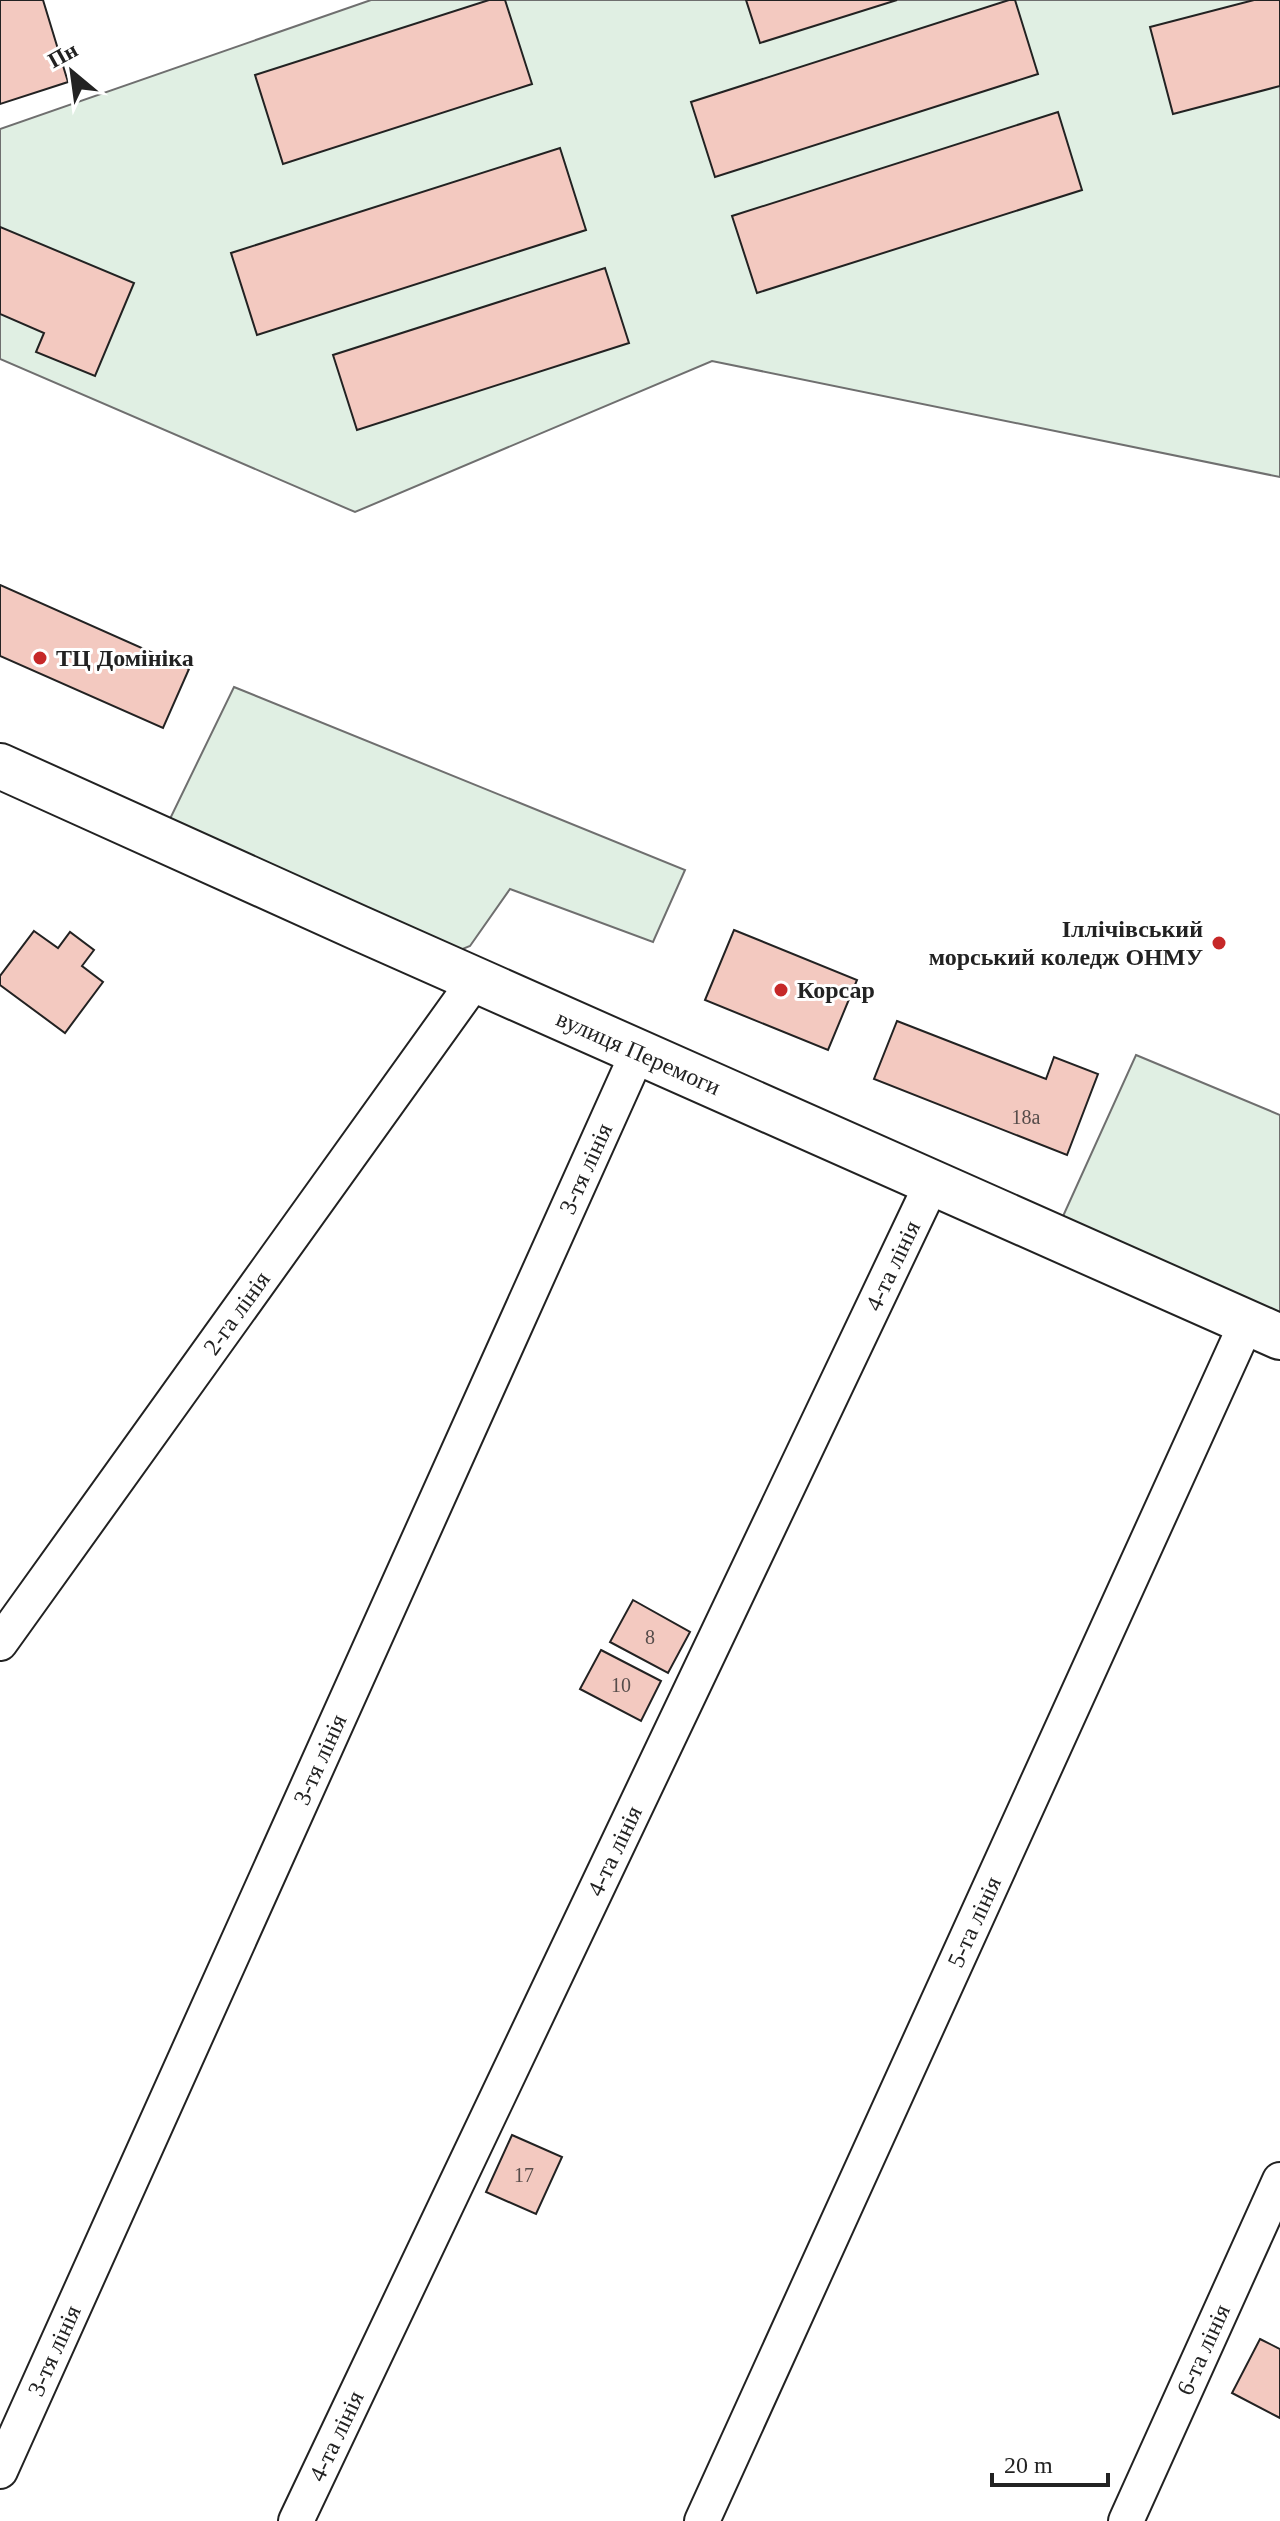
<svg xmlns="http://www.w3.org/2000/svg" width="1280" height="2521" viewBox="0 0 1280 2521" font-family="Georgia,serif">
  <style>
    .green { fill: #e0efe3; stroke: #6f6f6f; stroke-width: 2 }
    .building { fill: #f3c9c0; stroke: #222; stroke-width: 2 }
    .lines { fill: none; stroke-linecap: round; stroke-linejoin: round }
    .street-casing { stroke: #222; stroke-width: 38 }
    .secondary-casing { stroke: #222; stroke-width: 48 }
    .street { stroke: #fff; stroke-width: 34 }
    .secondary { stroke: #fff; stroke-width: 44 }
    .poi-dot { fill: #c62828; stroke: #fff; stroke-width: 3 }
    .labels { text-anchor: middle; stroke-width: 6; stroke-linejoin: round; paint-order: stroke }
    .number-label { font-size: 20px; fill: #564c4a }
    .poi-label { font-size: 24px; font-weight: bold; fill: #222; stroke: #fff; text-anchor: start }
    .street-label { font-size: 24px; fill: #222; stroke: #fff }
  </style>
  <rect width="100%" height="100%" fill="#fff"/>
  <path class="green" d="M371,0H1280V477L712,361L355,512L0,359V129Z
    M234,687L685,870L653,942L510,889L470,946L453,953L167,825Z
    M1136,1055L1280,1115V1320L1059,1225Z"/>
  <path class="building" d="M0,0H43L68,82L0,104Z
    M489,0H505L532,84L283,164L255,75Z
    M746,0H897L760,43Z
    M1009,0H1015L1038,74L715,177L691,102Z
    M1254,0H1280V86L1173,114L1150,27Z
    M1058,112L1082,190L757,293L732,216Z
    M560,148L586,230L257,335L231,253Z
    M0,227L134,283L95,376L36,352L44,333L0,314Z
    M605,268L629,343L357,430L333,355Z
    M0,585L189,669L163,728L0,656Z
    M734,930L857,980L828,1050L705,1000Z
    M34,931L58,948L70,932L94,950L82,966L103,982L65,1033L0,985V976Z
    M897,1021L1046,1079L1054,1057L1098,1074L1067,1155L874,1079Z
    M633,1600L690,1632L668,1673L610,1642Z
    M601,1650L661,1681L641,1721L580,1689Z
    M512,2135L562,2157L536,2214L486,2192Z
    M1260,2339L1280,2349V2418L1232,2393Z"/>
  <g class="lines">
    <defs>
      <g id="street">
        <path id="s1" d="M0,1643L474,982"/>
        <path id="s2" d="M0,2471L639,1050"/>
        <path id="s3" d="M296,2521L933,1181"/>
        <path id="s4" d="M702,2521L1247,1322"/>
        <path id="s5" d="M1126,2521L1280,2180"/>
      </g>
      <g id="secondary">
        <path id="s6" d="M0,766C425,960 853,1147 1280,1337"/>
      </g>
    </defs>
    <use href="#street" class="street-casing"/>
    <use href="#secondary" class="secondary-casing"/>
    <use href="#street" class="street"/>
    <use href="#secondary" class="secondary"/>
  </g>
  <g class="poi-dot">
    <circle cx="40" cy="658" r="8"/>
    <circle cx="1219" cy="943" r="8"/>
    <circle cx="781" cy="990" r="8"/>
  </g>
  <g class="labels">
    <g class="number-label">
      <text x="1026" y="1124">18а</text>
      <text x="650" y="1644">8</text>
      <text x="621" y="1692">10</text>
      <text x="524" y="2182">17</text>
    </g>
    <g class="poi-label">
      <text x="56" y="666">ТЦ Домініка</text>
      <text x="1203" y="937" text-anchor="end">Іллічівський<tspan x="1203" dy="28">морський коледж ОНМУ</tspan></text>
      <text x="797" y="998">Корсар</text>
    </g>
    <g class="street-label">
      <text dy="8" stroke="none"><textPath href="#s6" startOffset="700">вулиця Перемоги</textPath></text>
      <text dy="8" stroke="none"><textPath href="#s2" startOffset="1428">3-тя лінія</textPath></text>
      <text dy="8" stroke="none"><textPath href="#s3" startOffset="1390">4-та лінія</textPath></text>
      <text dy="8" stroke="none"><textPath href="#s1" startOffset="406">2-га лінія</textPath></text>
      <text dy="8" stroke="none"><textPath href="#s2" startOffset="780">3-тя лінія</textPath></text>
      <text dy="8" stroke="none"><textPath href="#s3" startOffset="742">4-та лінія</textPath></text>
      <text dy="8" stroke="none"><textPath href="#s4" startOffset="658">5-та лінія</textPath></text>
      <text dy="8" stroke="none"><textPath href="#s5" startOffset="188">6-та лінія</textPath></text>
      <text dy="8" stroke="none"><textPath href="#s2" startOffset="132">3-тя лінія</textPath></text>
      <text dy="8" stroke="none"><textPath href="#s3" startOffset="94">4-та лінія</textPath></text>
    </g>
  </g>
  <g transform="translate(72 72) rotate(331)" stroke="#ffffff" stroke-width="6" paint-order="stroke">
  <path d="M0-6L14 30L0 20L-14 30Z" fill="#222222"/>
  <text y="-12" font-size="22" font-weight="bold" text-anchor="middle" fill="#222222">Пн</text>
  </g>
  <path d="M992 2473v12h116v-12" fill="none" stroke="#222222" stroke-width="4"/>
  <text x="1004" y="2473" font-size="24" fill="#222222" stroke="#ffffff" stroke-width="6" paint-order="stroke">20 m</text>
</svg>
